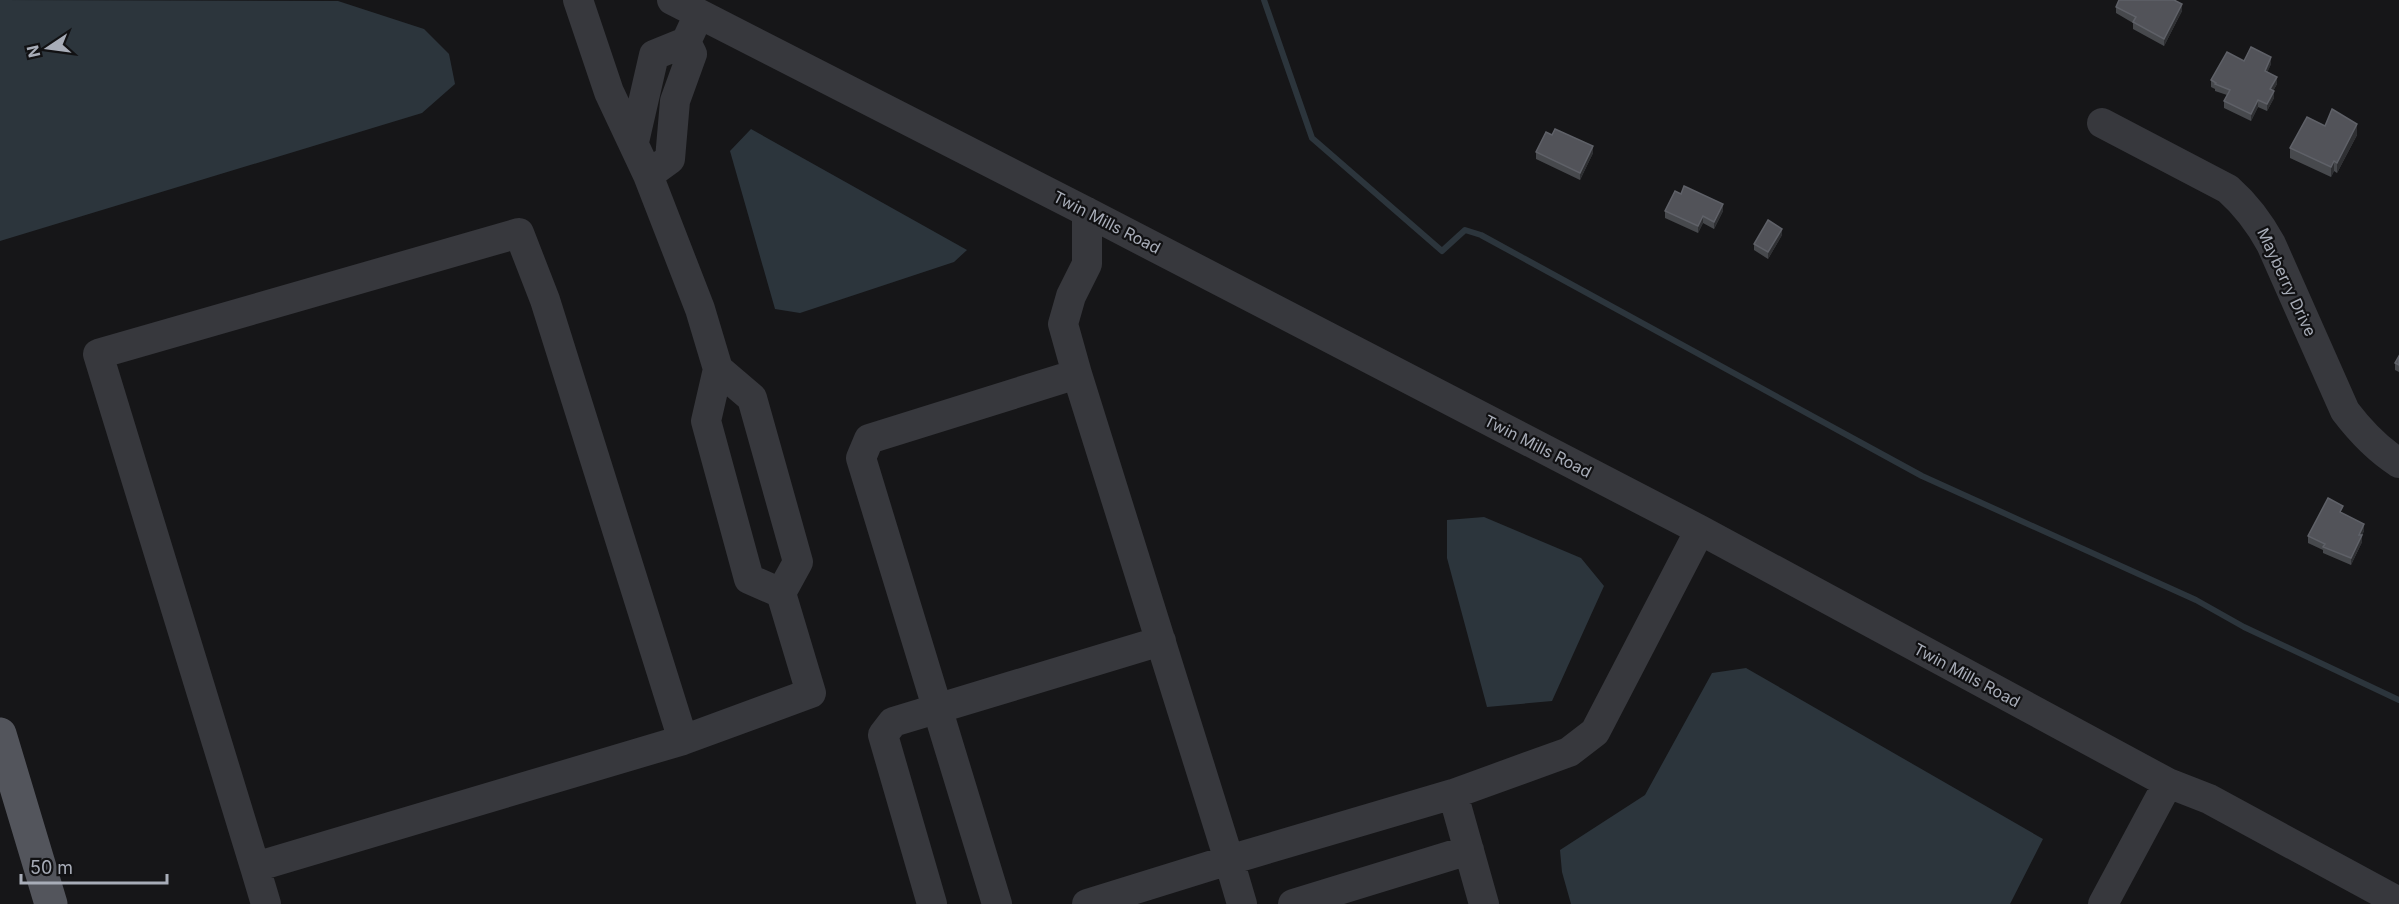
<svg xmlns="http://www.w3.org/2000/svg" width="2399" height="904" viewBox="0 0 2399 904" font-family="Inter,sans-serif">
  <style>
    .water { fill: #2c353c }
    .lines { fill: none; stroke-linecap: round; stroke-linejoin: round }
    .stream { stroke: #2c353c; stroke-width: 6 }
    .minor { stroke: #37383d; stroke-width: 30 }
    .major { stroke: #53555c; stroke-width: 33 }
    .wall { fill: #47494d }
    .shaded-wall { fill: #2f3033 }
    .building { fill: #525359; stroke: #5f6168; stroke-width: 1.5 }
    .labels { text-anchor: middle; stroke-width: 4.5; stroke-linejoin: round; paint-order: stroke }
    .street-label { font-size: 16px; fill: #a8adb8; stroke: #111113 }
  </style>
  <rect width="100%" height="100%" fill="#161618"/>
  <path class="water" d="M0,0L338,1L424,29L449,54L455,84L422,113L0,241Z
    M751,129L967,250L954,262L800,313L775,309L730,151Z
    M1484,517L1581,558L1604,586L1552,701L1487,707L1447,558V520Z
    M1746,668L2043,839L2010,904H1571L1562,872L1560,850L1645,795L1712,673Z"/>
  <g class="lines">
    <path class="stream" d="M1264,0L1312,138L1442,251L1465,230L1481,235L1922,476L2196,600L2244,627L2399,700"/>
    <path class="minor" d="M578,0L609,92L648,175L700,309L718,369L752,398L798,562L781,593L811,693L683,740L255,867L98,354L519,233L545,300L683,740
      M672,0L1087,212L1700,530L2168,783L2209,799L2399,902
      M2102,123L2228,189C2246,205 2259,222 2271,244L2345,411C2361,432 2377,449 2399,463
      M634,142L654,55L686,42L699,14
      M648,175L670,159L675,101L692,54L686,42
      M718,369L706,421L749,579L781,593
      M1077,374L1063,324L1071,296L1087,264V212
      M255,867L266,904
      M932,904L883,735L893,722L1161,641
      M997,904L861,458L869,439L1077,374L1229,860L1087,904
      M1242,904L1229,860L1453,794
      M1293,904L1469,850
      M1484,904L1453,794L1569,752L1595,732L1700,530
      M2103,904L2168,783"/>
    <path class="major" d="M0,734L51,904"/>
  </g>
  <path class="wall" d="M2116,7L2182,11L2164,46L2133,29V23L2116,13Z
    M2271,64L2267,72L2277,84L2273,91L2274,98L2267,111L2258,107L2251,121L2224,108V101L2227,95L2215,91V89L2211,87V80Z
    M2325,126L2357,135L2337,173L2334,171L2331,177L2290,158V148Z
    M1536,152L1593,153L1580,180L1536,159Z
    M1665,211H1723L1714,229L1703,223L1698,233L1665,218Z
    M1782,235L1768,259L1754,250V244Z
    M2399,356V372L2395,370V363Z
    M2343,513L2364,531L2362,535V542L2351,565L2323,553V550L2308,543V536Z"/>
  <path class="shaded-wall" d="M2182,4V11L2164,46V39Z
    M2271,57V64L2265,78V71Z
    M2277,77V84L2270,96V89Z
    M2274,91V98L2267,111V104Z
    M2258,100V107L2251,121V114Z
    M2357,124V135L2337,173V163Z
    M1593,146V153L1580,180V173Z
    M2334,161V171L2331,177V167Z
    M1723,204V211L1714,229V222Z
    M1703,216V223L1698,233V226Z
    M1782,229V235L1768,259V252Z
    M2364,524V531L2359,541V535Z
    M2362,535V542L2351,565V558Z"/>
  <path class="building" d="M2119,0H2174L2182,4L2164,39L2133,22L2136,17L2116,7Z
    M2251,47L2271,57L2265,71L2277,77L2270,89L2274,91L2267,104L2258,100L2251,114L2224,101L2230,90L2215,84L2216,83L2211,80L2227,52L2244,61Z
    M2332,109L2357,124L2337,163L2334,161L2331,167L2290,148L2307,117L2325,126Z
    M1555,129L1593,146L1580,173L1536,152L1546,132L1552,135Z
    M1684,186L1723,204L1714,222L1703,216L1698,226L1665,211L1675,191L1681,194Z
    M1768,220L1782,229L1768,252L1754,244Z
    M2399,356V365L2395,363Z
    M2328,498L2343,506L2340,512L2364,524L2359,535H2362L2351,558L2323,547L2325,544L2308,536Z"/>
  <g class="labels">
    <g class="street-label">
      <text transform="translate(1107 222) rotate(27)" y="6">Twin Mills Road</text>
      <text transform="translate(2287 282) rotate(65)" y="6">Mayberry Drive</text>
      <text transform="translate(1538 446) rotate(27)" y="6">Twin Mills Road</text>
      <text transform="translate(1967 675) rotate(28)" y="6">Twin Mills Road</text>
    </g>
  </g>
  <g transform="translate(48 48) rotate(257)" stroke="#111113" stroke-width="4.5" paint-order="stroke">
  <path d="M0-4.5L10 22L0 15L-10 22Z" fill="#a8adb8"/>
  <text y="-9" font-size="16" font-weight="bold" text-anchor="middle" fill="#a8adb8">N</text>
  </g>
  <path d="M21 874v9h146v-9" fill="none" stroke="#a8adb8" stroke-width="3"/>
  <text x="30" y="874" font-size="18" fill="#a8adb8" stroke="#111113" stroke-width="4.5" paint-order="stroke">50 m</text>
</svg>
